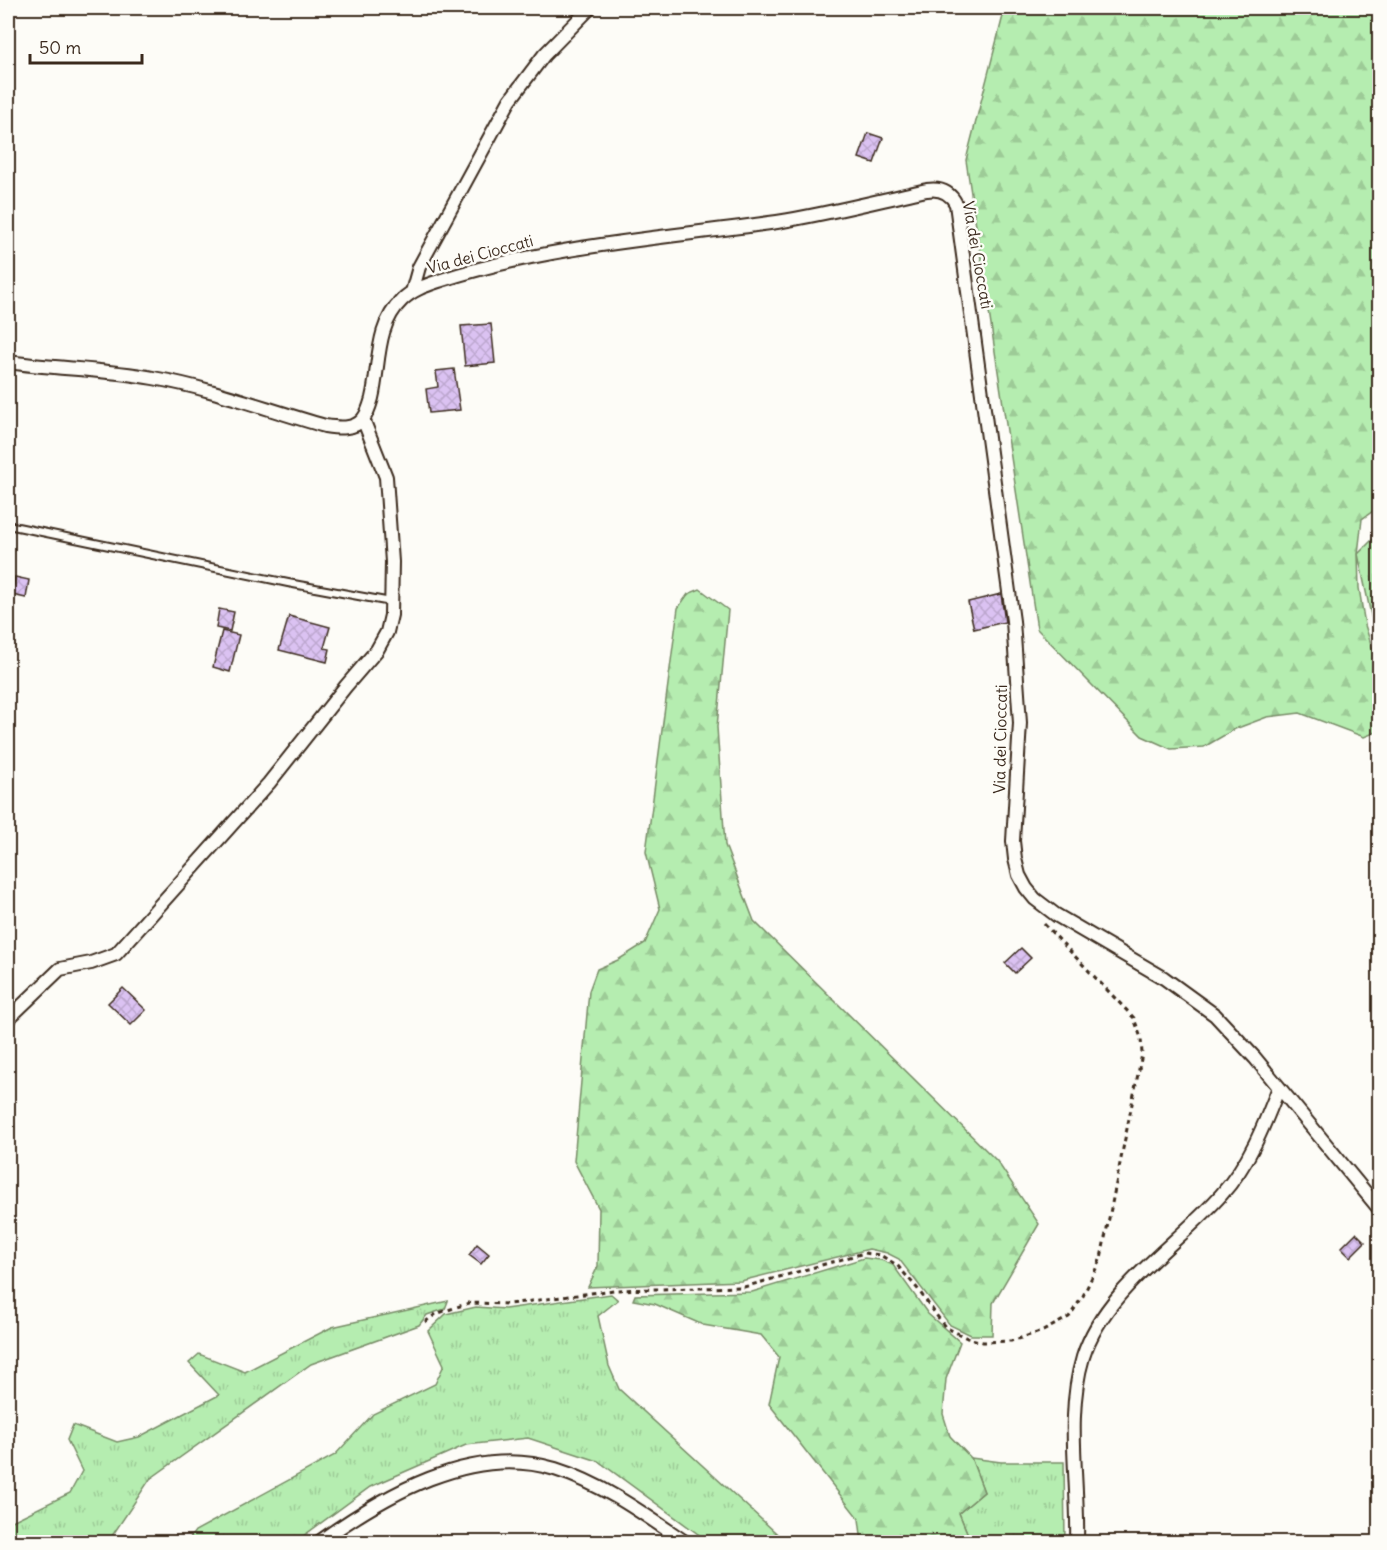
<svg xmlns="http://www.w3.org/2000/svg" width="1387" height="1550" viewBox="0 0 1387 1550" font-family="Delius,sans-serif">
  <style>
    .grass { fill: url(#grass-tufts); stroke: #788c67; stroke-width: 1.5 }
    .forest { fill: url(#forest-firs); stroke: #788c67; stroke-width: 1.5 }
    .building { fill: url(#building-cross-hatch); stroke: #3b2a1e; stroke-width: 1.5 }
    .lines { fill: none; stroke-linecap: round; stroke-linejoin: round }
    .lane-casing { stroke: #3b2a1e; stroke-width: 10 }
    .street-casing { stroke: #3b2a1e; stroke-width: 16 }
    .path { stroke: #3b2a1e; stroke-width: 3; stroke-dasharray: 4.5 4.5; stroke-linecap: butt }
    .lane { stroke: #fdfcf7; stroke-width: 6 }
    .street { stroke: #fdfcf7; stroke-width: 12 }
    .labels { text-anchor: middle; stroke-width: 5; stroke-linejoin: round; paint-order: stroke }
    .street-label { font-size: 16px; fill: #3b2a1e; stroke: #fdfcf7 }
  </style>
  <defs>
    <pattern id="grass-tufts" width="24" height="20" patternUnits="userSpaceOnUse" patternTransform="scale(1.5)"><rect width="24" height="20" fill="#b5edb0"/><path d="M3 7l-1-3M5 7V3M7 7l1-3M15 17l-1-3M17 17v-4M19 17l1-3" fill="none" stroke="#9dcb97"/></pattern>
    <pattern id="forest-firs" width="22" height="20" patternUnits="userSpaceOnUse" patternTransform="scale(1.5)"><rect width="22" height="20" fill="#b5edb0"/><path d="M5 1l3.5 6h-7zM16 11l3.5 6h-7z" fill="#9dcb97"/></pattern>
    <pattern id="building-cross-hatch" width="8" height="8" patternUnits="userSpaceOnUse" patternTransform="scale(1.5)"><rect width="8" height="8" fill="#dbc2f2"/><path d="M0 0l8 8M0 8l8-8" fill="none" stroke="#bda7cf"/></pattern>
  </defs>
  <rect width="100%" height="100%" fill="#fdfcf7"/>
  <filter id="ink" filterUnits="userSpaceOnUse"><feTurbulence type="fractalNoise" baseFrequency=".0167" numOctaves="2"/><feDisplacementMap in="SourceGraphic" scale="12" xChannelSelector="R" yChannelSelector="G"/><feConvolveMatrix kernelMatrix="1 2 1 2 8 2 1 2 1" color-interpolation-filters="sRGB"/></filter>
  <g filter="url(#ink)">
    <path class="grass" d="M1379,533V653L1358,554Z
      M611,1294L618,1300L598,1316L609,1366L619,1389L786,1542H709L598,1461L528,1438L466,1445L370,1487L295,1542H187L195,1531L335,1455L373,1414L435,1384L444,1365L428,1331L446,1314L476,1307L505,1309Z
      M448,1301L445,1309L427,1315L419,1325L311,1364L150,1479L108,1542H8V1523L70,1493L82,1471L67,1440L73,1425L117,1442L139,1437L219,1395L189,1363L199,1354L245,1372L332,1327Z
      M971,1458L1001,1462H1064L1065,1542H971L959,1513L984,1492Z"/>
    <path class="forest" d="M1005,8H1379L1380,506L1362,519L1358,554L1359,588L1365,625L1379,669V731L1364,737L1300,713L1267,717L1235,729L1204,747L1171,749L1142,736L1037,629L966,160Z
      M700,589L728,610L717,727L725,845L754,921L997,1161L1039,1224L993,1303L992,1335H971L950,1325L899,1259L887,1253L869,1249L741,1281L588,1287L598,1266L599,1209L574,1161L589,991L597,969L618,960L645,943L660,909L646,852L678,608L688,594Z
      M864,1258L881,1260L893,1265L928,1314L960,1342L946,1379L943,1414L950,1436L971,1458L984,1492L959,1513L971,1542H862L859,1519L769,1404L779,1357L761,1335L703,1325L655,1304L633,1300L635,1295L752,1292Z"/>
    <path class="building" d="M868,133L883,138L874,163L859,158Z
      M491,324L495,363L465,366L461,326Z
      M454,369L460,410L429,413L426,389L438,387L436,371Z
      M15,577L29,580L26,598L12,595Z
      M1001,594L1005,622L974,629L968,602Z
      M219,609L234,612L230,631L216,628Z
      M289,616L330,627L324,648L330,649L327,662L279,650Z
      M222,631L239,635L230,672L213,667Z
      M1021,948L1031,958L1015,973L1005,963Z
      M123,988L146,1010L131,1025L108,1003Z
      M1356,1233L1365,1242L1350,1257L1341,1248Z
      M477,1244L489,1254L481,1264L469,1255Z"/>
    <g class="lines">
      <defs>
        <path id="lane" d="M8,525L288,583L391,602"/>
        <path id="street" d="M412,292L419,267L510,100L544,55L590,8
          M8,362C56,369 105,369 153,378C212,388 268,410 325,426C338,428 354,430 363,419C368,413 370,405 372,398C380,365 375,326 402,300C413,289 427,285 442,280C550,245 665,238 777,222C827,214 877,201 927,190C940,188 950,192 956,204L1013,621L1020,723L1013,841L1015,859L1019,875L1026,888L1035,899L1056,915L1164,978L1215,1015L1255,1058L1380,1210
          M8,1019L60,969L91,963L116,954L269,783L346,686L377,650L387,632L391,615L392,562L386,477L363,419
          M319,1542C383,1496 472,1443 555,1469C603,1484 644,1514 685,1542
          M1077,1542C1079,1481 1065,1417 1083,1357C1104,1290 1177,1245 1221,1195C1249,1164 1264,1126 1279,1087"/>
      </defs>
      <use href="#lane" class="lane-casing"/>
      <use href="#street" class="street-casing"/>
      <path class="path" d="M425,1322L436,1314L469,1303L509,1304L614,1290L744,1287L864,1253L880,1255L897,1265L917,1288L945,1327L967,1338L983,1342L1011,1341L1043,1331L1069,1317L1083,1296L1101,1258L1142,1054L1141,1038L1134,1018L1044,924"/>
      <use href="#lane" class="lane"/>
      <use href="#street" class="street"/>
    </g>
  </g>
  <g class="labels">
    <g class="street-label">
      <text transform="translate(480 254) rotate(-15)" y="6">Via dei Cioccati</text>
      <text transform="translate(978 255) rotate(80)" y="6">Via dei Cioccati</text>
      <text transform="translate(1000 739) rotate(-89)" y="6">Via dei Cioccati</text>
    </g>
  </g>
  <rect width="1387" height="1550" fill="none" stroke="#fdfcf7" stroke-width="30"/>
  <rect x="15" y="15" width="1357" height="1520" fill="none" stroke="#3b2a1e" stroke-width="2" filter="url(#ink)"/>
  <path d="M30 54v9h112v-9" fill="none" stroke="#3b2a1e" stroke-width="3"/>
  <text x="39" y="54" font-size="18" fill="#3b2a1e" stroke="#fdfcf7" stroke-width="4.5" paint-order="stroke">50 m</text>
</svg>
